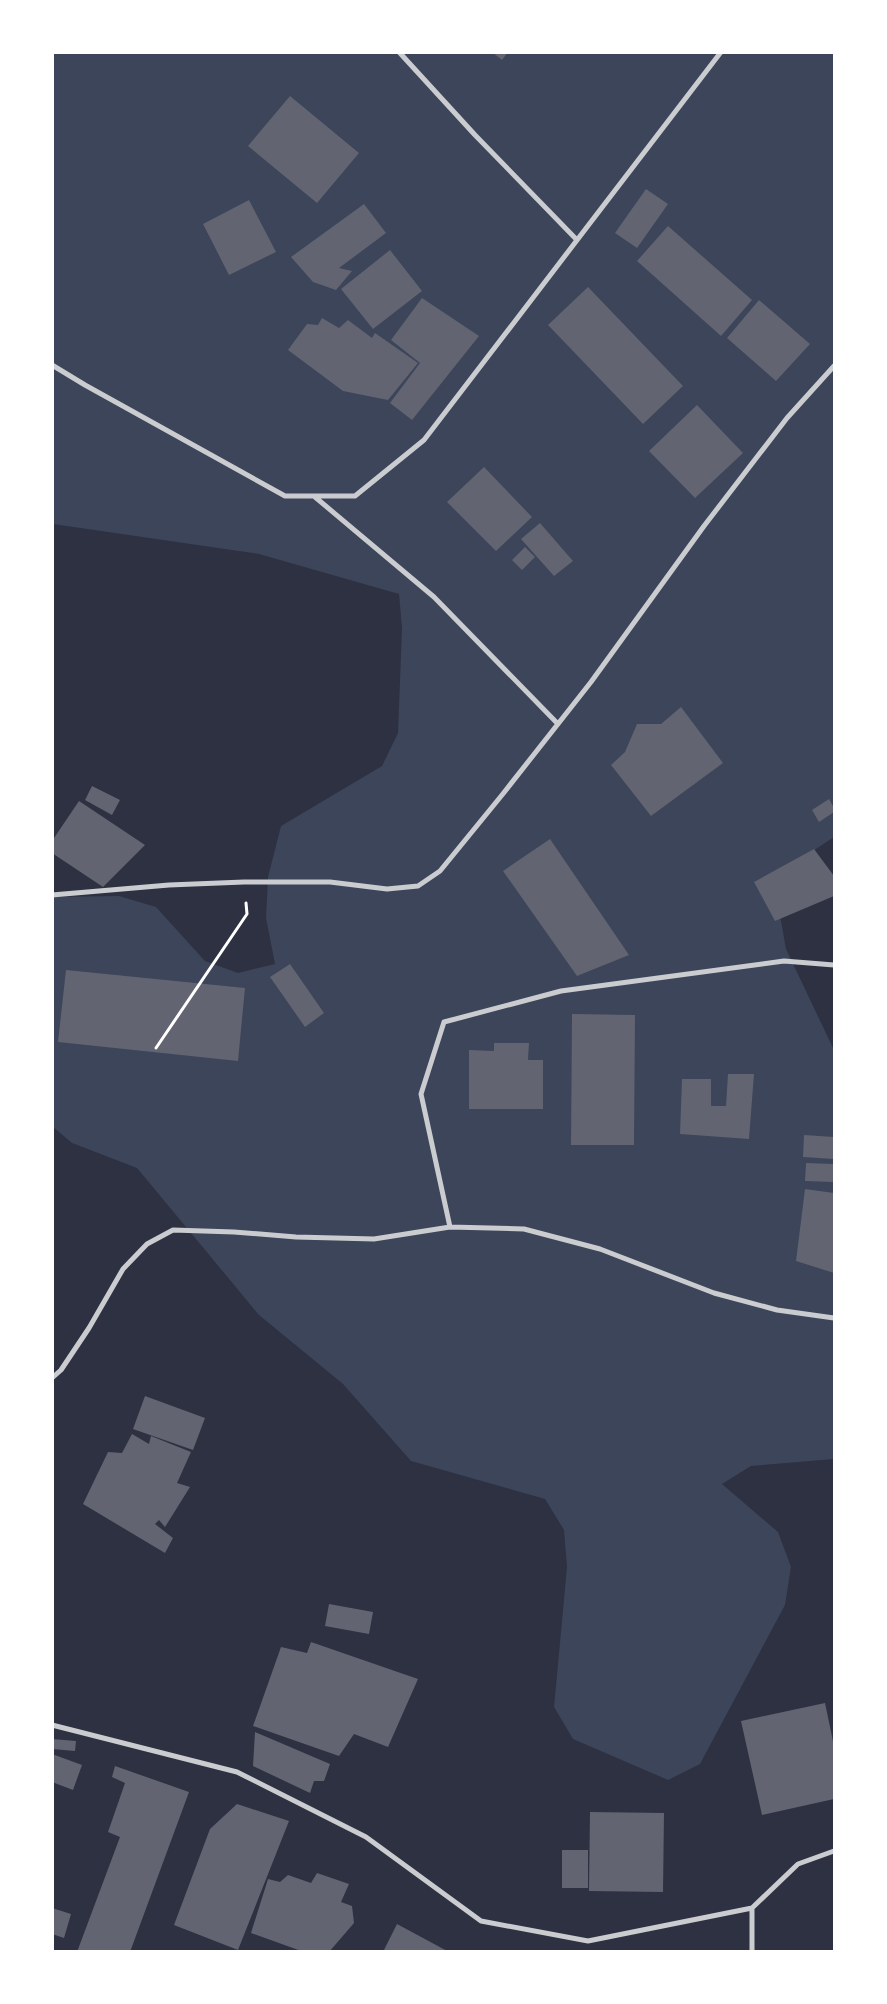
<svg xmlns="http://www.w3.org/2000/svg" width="887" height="2004" viewBox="0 0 887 2004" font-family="'DejaVu Sans',sans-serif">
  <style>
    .green { fill: #3c4559 }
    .building { fill: #626471 }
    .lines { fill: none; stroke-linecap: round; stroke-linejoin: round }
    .path { stroke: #fff; stroke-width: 3 }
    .minor { stroke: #caccd0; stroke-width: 5 }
  </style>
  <rect width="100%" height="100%" fill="#2d3142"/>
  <path class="green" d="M53,53H834V837L804,857L777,898L786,949L834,1050V1459L751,1466L722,1484L778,1532L791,1567L785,1605L700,1764L668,1780L573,1739L554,1707L567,1567L564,1530L545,1499L411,1461L343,1384L259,1315L137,1168L72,1143L53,1127V897L119,896L156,907L205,961L238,973L275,964L266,918L268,877L281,826L382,766L398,733L402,628L399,594L259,554L53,524Z"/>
  <path class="building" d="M492,52H508L502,60Z
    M290,96L359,153L317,203L248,146Z
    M646,189L668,204L637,248L615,233Z
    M249,200L276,252L229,275L203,224Z
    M364,204L386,233L339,268L352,271L336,290L313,282L291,257Z
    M668,226L752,300L721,336L637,261Z
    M390,250L422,291L373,329L341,289Z
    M588,287L683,386L643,424L548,325Z
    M422,298L479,336L412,420L390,403L420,363L391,340Z
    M759,300L810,344L776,381L727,338Z
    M322,318L339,328L348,320L372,338L375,333L418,363L388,400L343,391L288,350L307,324L318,325Z
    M697,405L743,453L695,498L649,451Z
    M484,467L532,517L496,551L447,502Z
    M540,523L573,561L554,576L521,539Z
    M525,547L535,557L522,570L512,560Z
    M681,707L723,763L651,816L611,765L625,752L637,724H661Z
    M92,786L120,800L112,815L85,800Z
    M829,799L834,808V812L819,822L812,810Z
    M79,801L145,845L103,887L52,853V841Z
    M550,839L629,955L577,976L503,871Z
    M814,849L834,876V896L775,921L754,882Z
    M290,964L324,1013L305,1027L270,977Z
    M66,970L245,988L238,1061L58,1042Z
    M572,1014L635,1015L634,1145H571Z
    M494,1043H529L528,1060H543V1109H469V1050L494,1051Z
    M728,1074H754L749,1139L680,1134L682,1079H711V1106H726Z
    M804,1135L834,1137V1159L803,1157Z
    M806,1163L834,1164L833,1182L805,1181Z
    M805,1189L834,1193V1273L796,1261Z
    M145,1396L205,1418L193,1450L133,1429Z
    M132,1434L149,1444L151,1436L191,1452L177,1483L190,1487L165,1527L159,1520L155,1524L173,1538L165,1553L83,1504L108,1452L122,1453Z
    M329,1604L373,1612L369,1634L325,1626Z
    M311,1642L418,1679L388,1747L354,1734L339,1756L253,1726L281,1647L307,1653Z
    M825,1703L834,1746V1799L762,1815L741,1721Z
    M255,1732L330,1764L324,1781H314L310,1793L253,1766Z
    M52,1739L76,1741L75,1751L52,1749Z
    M52,1754L82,1765L73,1790L52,1782Z
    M115,1766L189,1792L130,1952H77L120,1837L108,1832L125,1783L112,1777Z
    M237,1804L289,1821L238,1950L174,1925L210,1829Z
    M590,1812L664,1813L663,1892L589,1891Z
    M562,1850H588V1888H562Z
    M317,1873L349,1884L341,1902L352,1906L354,1923L329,1952H304L251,1933L268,1879L280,1882L288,1875L311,1883Z
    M52,1908L71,1914L64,1938L52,1934Z
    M397,1924L449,1952H383Z"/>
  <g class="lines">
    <path class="path" d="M156,1048L247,914L246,903"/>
    <path class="minor" d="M399,52L475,135L577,240
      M52,365L85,385L285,496H355L424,440L721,52
      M315,497L434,597L558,724
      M52,895L169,885L244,882H330L387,889L418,886L440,871L502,795L591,682L704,526L787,418L834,366
      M450,1227L421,1094L444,1022L561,991L784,961L834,965
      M52,1378L61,1370L89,1328L123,1269L147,1244L173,1230L234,1232L296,1237L374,1239L450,1227L524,1229L600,1249L714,1293L777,1310L834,1318
      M52,1725L237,1772L366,1837L481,1921L588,1941L752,1908
      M752,1952V1908L798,1864L834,1851"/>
  </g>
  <rect width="887" height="2004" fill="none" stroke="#ffffff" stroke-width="108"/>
</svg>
